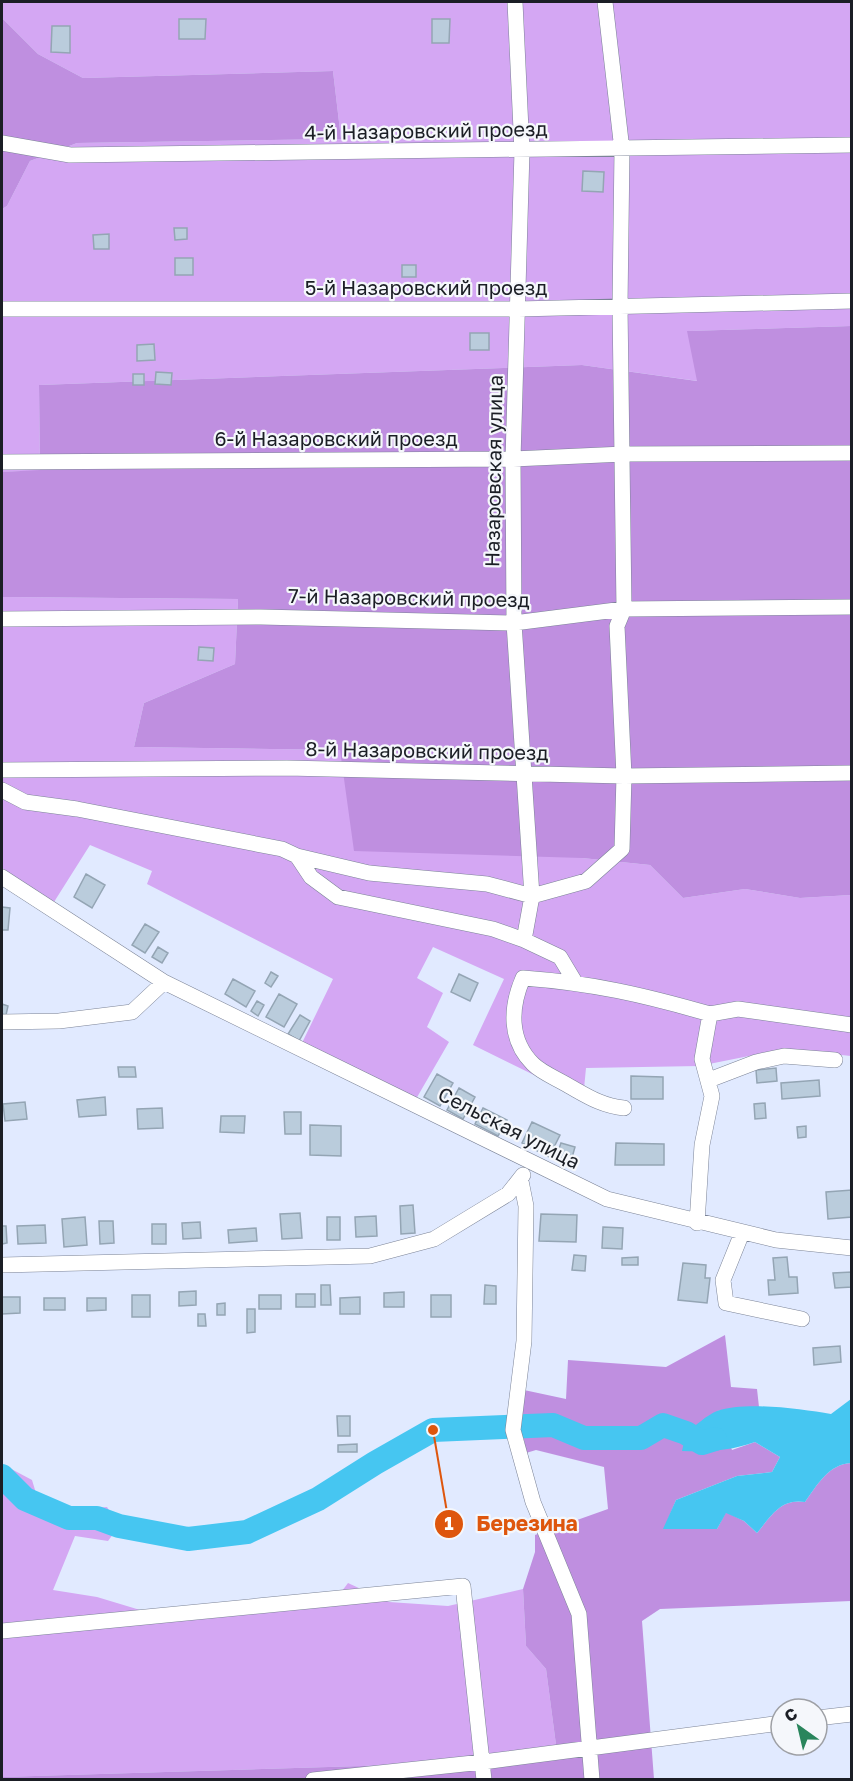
<svg xmlns="http://www.w3.org/2000/svg" width="853" height="1781" viewBox="0 0 853 1781" font-family="'Golos Text',sans-serif">
  <style>
    .green { fill: #d4a7f3 }
    .forest { fill: #bf8fe0 }
    .water { fill: #46c6f1 }
    .lines { fill: none; stroke-linecap: round; stroke-linejoin: round }
    .river { stroke: #46c6f1; stroke-width: 24 }
    .building { fill: #baccdc; stroke: #94a5b4; stroke-width: 1.5 }
    .minor-casing { stroke: #7c8497; stroke-width: 16 }
    .minor { stroke: #fff; stroke-width: 15 }
    .labels { text-anchor: middle; stroke-width: 4.5; stroke-linejoin: round; paint-order: stroke }
    .street-label { font-size: 20px; fill: #1b1e25; stroke: #f5f7fb }
    .leader { fill: none; stroke: #de560d; stroke-width: 2 }
    .callout-dot { fill: #de560d; stroke: #f5f7fb; stroke-width: 2 }
    .mark-label { font-size: 18px; text-anchor: middle; font-weight: bold; fill: #fff }
    .callout-label { font-size: 21px; text-anchor: middle; font-weight: bold; fill: #de560d; stroke: #f5f7fb; stroke-width: 4.5; stroke-linejoin: round; paint-order: stroke }
  </style>
  <rect width="100%" height="100%" fill="#e1eaff"/>
  <path class="green" d="M2,2H851V326L688,331L698,381L582,365L39,385L40,471L2,472V209L7,206L30,161L77,143L341,139L333,71L83,78L38,54L2,18Z
    M2,597L238,599L235,664L144,703L134,747L341,750L582,858L650,865L683,898L745,889L800,898L851,895V1056L784,1049L699,1066L586,1068L583,1099L473,1045L504,979L433,947L417,978L443,993L427,1027L449,1042L416,1099L302,1043L333,979L147,884L152,871L90,845L54,902L2,868Z
    M2,1464L32,1480L39,1503L66,1510L107,1507L119,1526L108,1541L75,1536L53,1590L97,1597L160,1616L333,1603L348,1583L389,1602L448,1606L523,1589L526,1646L546,1669L558,1760L2,1777Z"/>
  <path class="forest" d="M2,18L38,54L83,78L333,71L341,139L77,143L30,161L7,206L2,209Z
    M851,326V895L800,898L745,889L683,898L650,865L582,858L354,851L340,750L134,747L144,703L235,664L238,599L2,597V472L40,470L39,385L582,365L697,381L687,331Z
    M725,1335L731,1387L757,1389L759,1407L717,1411L732,1450L755,1442L780,1457L772,1472L737,1476L676,1500L664,1529H717L726,1512L744,1521L757,1533C771,1516 781,1498 805,1502C817,1485 829,1464 851,1463V1601L660,1609L642,1621L654,1779L2,1780V1777L558,1760L546,1669L526,1646L523,1589L535,1552V1535L608,1509L604,1467L536,1450L526,1453L522,1426L524,1390L566,1399L568,1360L666,1367Z"/>
  <path class="water" d="M851,1399V1463C829,1464 817,1485 805,1502C781,1498 771,1516 757,1533L744,1521L726,1513L717,1529H663L676,1500L737,1476L772,1472L780,1457L755,1442C729,1451 709,1452 682,1451L686,1433C695,1426 707,1415 717,1411C746,1401 801,1409 831,1414Z"/>
  <g class="lines">
    <path class="river" d="M2,1476L25,1499L69,1518H97L119,1526L188,1539L247,1532L318,1499L375,1463L433,1430L553,1425L584,1438H641L663,1425L686,1433L702,1443L715,1439"/>
  </g>
  <path class="building" d="M179,19H206L205,39H179Z
    M432,19H450L449,43H432Z
    M52,26H70V53L51,52Z
    M583,171L604,172L603,192L582,191Z
    M174,228H187V239L175,240Z
    M109,234V249H94L93,235Z
    M175,258H193V275H175Z
    M402,265H416V277H402Z
    M470,333H489V350H470Z
    M154,344L155,360L137,361V345Z
    M156,372L172,373L171,385L155,384Z
    M133,374H144V385H133Z
    M199,647L214,648L213,661L198,660Z
    M86,874L105,885L92,908L74,897Z
    M2,907L10,908L8,930H2Z
    M145,924L159,932L145,953L132,945Z
    M158,947L168,953L162,963L152,957Z
    M271,972L278,976L271,987L265,983Z
    M459,974L478,983L470,1001L451,992Z
    M233,979L255,991L246,1007L225,994Z
    M279,994L297,1004L284,1027L266,1017Z
    M257,1001L264,1005L258,1016L251,1011Z
    M2,1004L8,1006L6,1015L2,1014Z
    M300,1015L310,1021L299,1041L288,1034Z
    M118,1067H135L136,1077H119Z
    M776,1068L777,1081L757,1083L756,1070Z
    M437,1074L453,1083L440,1106L424,1097Z
    M631,1076L663,1077V1099H631Z
    M819,1080L820,1096L782,1099L781,1083Z
    M459,1088L475,1097L463,1119L447,1110Z
    M105,1097L106,1115L79,1117L77,1100Z
    M25,1102L27,1119L5,1121L3,1104Z
    M765,1103L766,1118L755,1119L754,1104Z
    M162,1108L163,1128L138,1129L137,1109Z
    M483,1108L507,1120L498,1136L475,1124Z
    M284,1112H301V1134H285Z
    M221,1116H245L244,1133L220,1132Z
    M532,1122L560,1135L549,1157L522,1143Z
    M310,1125L341,1126V1156L310,1155Z
    M806,1126V1137L798,1138L797,1127Z
    M561,1143L575,1147L571,1161L556,1157Z
    M616,1143L664,1144V1165H615Z
    M852,1190V1217L828,1219L826,1192Z
    M413,1205L415,1233L401,1234L400,1206Z
    M300,1213L302,1238L282,1239L280,1214Z
    M541,1214L577,1215L576,1242L539,1241Z
    M376,1216L377,1236L356,1237L355,1217Z
    M85,1217L87,1245L64,1247L62,1219Z
    M327,1217H340V1240H327Z
    M99,1221H113L114,1243L100,1244Z
    M200,1222L201,1238L183,1239L182,1223Z
    M152,1224H166V1244H152Z
    M45,1225L46,1243L18,1244L17,1226Z
    M2,1226H6L7,1243L2,1244Z
    M603,1227L623,1228L622,1249L602,1248Z
    M256,1228L257,1241L229,1243L228,1230Z
    M574,1255L586,1256L585,1271L572,1270Z
    M638,1257V1265H622V1258Z
    M787,1257L789,1277H797L798,1293L769,1295L768,1280H775L773,1258Z
    M683,1263L706,1265L705,1278H710L707,1303L678,1300Z
    M852,1272V1287L835,1288L833,1273Z
    M321,1285H330L331,1305H321Z
    M485,1285L496,1286V1304H484Z
    M196,1291V1305L179,1306V1292Z
    M404,1292V1307H384V1293Z
    M296,1294H315V1307H296Z
    M132,1295H150V1317H132Z
    M259,1295H281V1309H259Z
    M431,1295H451V1317H431Z
    M2,1297H20V1313L2,1314Z
    M360,1297V1314H340V1298Z
    M44,1298H65V1310H44Z
    M87,1298H106V1310L87,1311Z
    M225,1303V1315H217V1304Z
    M247,1309H255V1332L247,1333Z
    M198,1314H205L206,1326H198Z
    M840,1346L841,1362L814,1365L813,1348Z
    M337,1416H350V1436H338Z
    M357,1444V1452H338V1445Z"/>
  <g class="lines">
    <defs>
      <path id="minor" d="M515,2L522,151L513,459L514,623L532,896L524,940
        M2,143L70,155L852,145
        M2,309H518L852,301
        M2,462L513,459L624,454L852,453
        M2,619L261,617L514,623L624,609L852,607
        M2,770L287,768L624,776L852,773
        M2,790L25,802L77,809L282,849L297,856L311,877L338,897L493,929L524,940L560,957L575,982
        M297,856L369,873L487,884L532,896L586,881L622,849L624,776L617,626L624,609L620,306L622,150L605,2
        M2,877L164,982L607,1199L776,1240L852,1248
        M2,1022L59,1021L132,1012L164,982
        M709,1080L756,1062L784,1056L835,1060
        M624,1108C602,1106 587,1096 569,1086C558,1079 542,1073 533,1064C509,1040 510,1008 523,978C592,983 644,995 710,1014
        M521,1181L526,1206L524,1341L513,1430L533,1502L579,1614L592,1780
        M697,1223L702,1145L712,1096L702,1059L710,1014L738,1009L852,1025
        M742,1233L723,1280L726,1303L802,1319
        M2,1265L370,1256L434,1239L508,1194L523,1175
        M2,1631L463,1586L484,1780
        M817,1718L852,1714
        M313,1780L483,1762L781,1723"/>
    </defs>
    <use href="#minor" class="minor-casing"/>
    <use href="#minor" class="minor"/>
  </g>
  <g class="labels">
    <g class="street-label">
      <text transform="translate(426 131) rotate(-1)" y="7">4-й Назаровский проезд</text>
      <text x="426" y="295">5-й Назаровский проезд</text>
      <text x="336" y="446">6-й Назаровский проезд</text>
      <text transform="translate(494 471) rotate(-89)" y="7">Назаровская улица</text>
      <text transform="translate(409 598) rotate(1)" y="7">7-й Назаровский проезд</text>
      <text transform="translate(427 751) rotate(1)" y="7">8-й Назаровский проезд</text>
      <text transform="translate(509 1128) rotate(27)" y="7">Сельская улица</text>
    </g>
  </g>
  <path class="leader" d="M433 1430L449 1524"/>
  <g class="callout-dot">
    <circle cx="433" cy="1430" r="6"/>
    <circle cx="449" cy="1524" r="15"/>
  </g>
  <g class="mark-label">
    <text x="449" y="1530">1</text>
  </g>
  <g class="callout-label">
    <text x="527" y="1531">Березина</text>
  </g>
  <rect width="853" height="1781" fill="none" stroke="#1b1e25" stroke-width="6"/>
  <g transform="translate(799 1727) rotate(326)"><circle r="28" fill="#f5f7fb" stroke="#9ea0a5" stroke-width="1.5"/>
  <path d="M0-4.5L10 22L0 15L-10 22Z" fill="#29855c"/>
  <text y="-9" font-size="16" font-weight="bold" text-anchor="middle" fill="#1b1e25">С</text>
  </g>
</svg>
